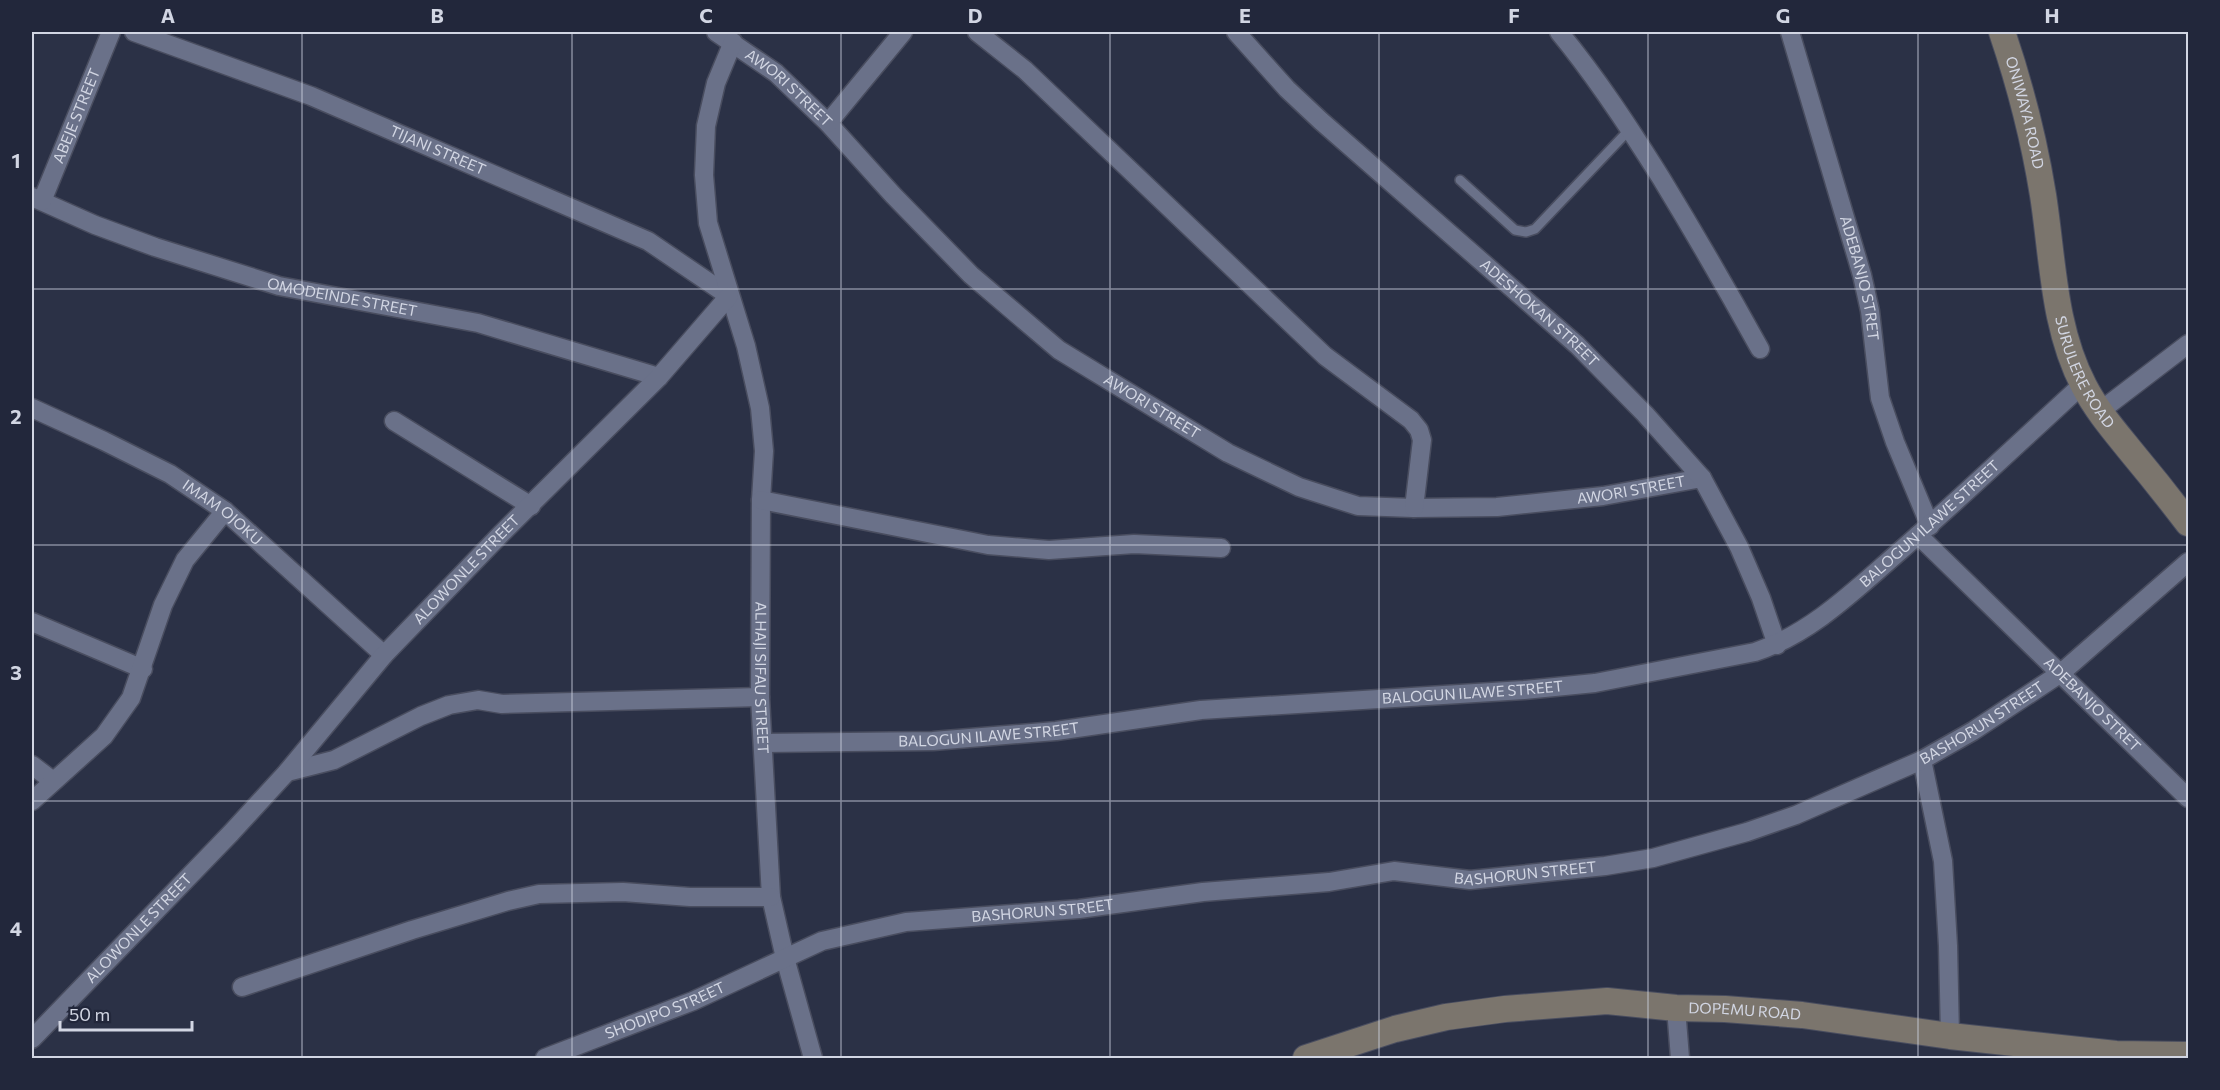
<svg xmlns="http://www.w3.org/2000/svg" width="2220" height="1090" viewBox="0 0 2220 1090" font-family="Commissioner,sans-serif">
  <style>
    .lines { fill: none; stroke-linecap: round; stroke-linejoin: round }
    .lane-casing { stroke: #494d5f; stroke-width: 12 }
    .street-casing { stroke: #494d5f; stroke-width: 21 }
    .secondary-casing { stroke: #494d5f; stroke-width: 28 }
    .lane { stroke: #6a7189; stroke-width: 9 }
    .street { stroke: #6a7189; stroke-width: 18 }
    .secondary { stroke: #7b756d; stroke-width: 26 }
    .grid { fill: none; stroke: #d2d6e3; stroke-width: 1.5; stroke-opacity: 0.55 }
    .labels { text-anchor: middle; stroke-width: 6; stroke-linejoin: round; paint-order: stroke }
    .street-label { font-size: 15px; fill: #d2d6e3; stroke: #22273b }
    .neatline { fill: none; stroke: #d2d6e3; stroke-width: 2 }
    .grid-label { font-size: 20px; text-anchor: middle; font-weight: bold; fill: #d2d6e3 }
  </style>
  <rect width="100%" height="100%" fill="#2b3146"/>
  <g class="lines">
    <defs>
      <path id="lane" d="M1460,180L1515,230L1526,232L1535,229L1630,129"/>
      <g id="street">
        <path id="s1" d="M134,32L311,96L648,241L729,296"/>
        <path id="s2" d="M716,32L776,73L828,123L893,195L971,275L1059,350L1228,453L1299,487L1358,506L1414,508L1497,507L1603,496L1702,478"/>
        <path d="M977,32L1025,70L1325,356L1411,420L1419,430L1422,440L1414,508"/>
        <path id="s3" d="M1236,32L1287,89L1321,121L1577,345L1645,414L1702,478L1739,547L1761,598L1777,645"/>
        <path d="M1559,32C1597,78 1629,127 1661,178C1695,234 1728,291 1760,349"/>
        <path id="s4" d="M1790,32L1862,275L1870,311L1880,398L1895,442L1930,526"/>
        <path id="s5" d="M733,42L716,83L706,126L704,175L708,223L746,346L760,408L764,451L761,500L760,697L771,897L785,958L813,1058"/>
        <path d="M828,123L903,32"/>
        <path id="s6" d="M32,197L95,225L155,247L279,286L478,323L659,377"/>
        <path id="s7" d="M42,201L111,32"/>
        <path id="s8" d="M32,408L104,441L170,474L225,511L384,655"/>
        <path d="M2099,412L2188,344"/>
        <path d="M394,421L531,506"/>
        <path d="M761,500L988,545L1049,550L1134,544L1221,548"/>
        <path id="s9" d="M1918,535L2188,798"/>
        <path d="M32,622L143,669"/>
        <path id="s10" d="M764,743L933,741L1056,731L1201,710L1524,690L1595,683L1755,652C1811,634 1856,589 1900,551C1962,497 2022,440 2083,384"/>
        <path d="M1922,760L1943,861L1948,946L1950,1036"/>
        <path d="M32,765L53,781"/>
        <path d="M287,772L334,760L421,716L449,705L478,700L502,704L760,697"/>
        <path d="M32,801L104,736L131,698L163,605L185,560L225,511"/>
        <path d="M242,987L412,930L508,901L539,894L623,892L690,897H771"/>
        <path d="M1676,1008L1680,1058"/>
        <path id="s11" d="M32,1039L231,833L287,772L384,655L501,534L659,377L729,296"/>
        <path id="s12" d="M545,1058L693,1001L822,941L906,922L1079,909L1203,892L1329,882L1394,871L1470,880L1605,866L1653,858L1747,832L1796,815L1922,760L1973,731L2061,673L2188,562"/>
      </g>
      <g id="secondary">
        <path id="s13" d="M2002,32C2020,85 2034,139 2043,195C2053,259 2053,327 2084,386C2096,409 2112,428 2129,449C2149,473 2169,498 2188,523"/>
        <path id="s14" d="M1306,1058L1395,1029L1446,1017L1505,1009L1607,1001L1676,1008L1725,1009L1802,1015L1950,1036L2116,1054L2188,1055"/>
      </g>
    </defs>
    <use href="#lane" class="lane-casing"/>
    <use href="#street" class="street-casing"/>
    <use href="#secondary" class="secondary-casing"/>
    <use href="#lane" class="lane"/>
    <use href="#street" class="street"/>
    <use href="#secondary" class="secondary"/>
  </g>
  <path class="grid" d="M302,32V1058M572,32V1058M841,32V1058M1110,32V1058M1379,32V1058M1648,32V1058M1918,32V1058M32,289H2188M32,545H2188M32,801H2188"/>
  <g class="labels">
    <g class="street-label">
      <text dy="5" stroke="none"><textPath href="#s2" startOffset="92">AWORI STREET</textPath></text>
      <text dy="5" stroke="none"><textPath href="#s13" startOffset="84">ONIWAYA ROAD</textPath></text>
      <text dy="5" stroke="none"><textPath href="#s7" startOffset="92">ABEJE STREET</textPath></text>
      <text dy="5" stroke="none"><textPath href="#s1" startOffset="326">TIJANI STREET</textPath></text>
      <text dy="5" stroke="none"><textPath href="#s4" startOffset="256">ADEBANJO STRET</textPath></text>
      <text dy="5" stroke="none"><textPath href="#s6" startOffset="327">OMODEINDE STREET</textPath></text>
      <text dy="5" stroke="none"><textPath href="#s3" startOffset="414">ADESHOKAN STREET</textPath></text>
      <text dy="5" stroke="none"><textPath href="#s13" startOffset="352">SURULERE ROAD</textPath></text>
      <text dy="5" stroke="none"><textPath href="#s2" startOffset="578">AWORI STREET</textPath></text>
      <text dy="5" stroke="none"><textPath href="#s2" startOffset="1082">AWORI STREET</textPath></text>
      <text dy="5" stroke="none"><textPath href="#s8" startOffset="218">IMAM OJOKU</textPath></text>
      <text dy="5" stroke="none"><textPath href="#s10" startOffset="1215">BALOGUN ILAWE STREET</textPath></text>
      <text dy="5" stroke="none"><textPath href="#s11" startOffset="640">ALOWONLE STREET</textPath></text>
      <text dy="5" stroke="none"><textPath href="#s5" startOffset="648">ALHAJI SIFAU STREET</textPath></text>
      <text dy="5" stroke="none"><textPath href="#s10" startOffset="711">BALOGUN ILAWE STREET</textPath></text>
      <text dy="5" stroke="none"><textPath href="#s9" startOffset="243">ADEBANJO STRET</textPath></text>
      <text dy="5" stroke="none"><textPath href="#s12" startOffset="1496">BASHORUN STREET</textPath></text>
      <text dy="5" stroke="none"><textPath href="#s10" startOffset="225">BALOGUN ILAWE STREET</textPath></text>
      <text dy="5" stroke="none"><textPath href="#s12" startOffset="1010">BASHORUN STREET</textPath></text>
      <text dy="5" stroke="none"><textPath href="#s12" startOffset="524">BASHORUN STREET</textPath></text>
      <text dy="5" stroke="none"><textPath href="#s11" startOffset="154">ALOWONLE STREET</textPath></text>
      <text dy="5" stroke="none"><textPath href="#s12" startOffset="129">SHODIPO STREET</textPath></text>
      <text dy="5" stroke="none"><textPath href="#s14" startOffset="446">DOPEMU ROAD</textPath></text>
    </g>
  </g>
  <rect width="2220" height="1090" fill="none" stroke="#22273b" stroke-width="66"/>
  <path d="M60 1021v9h132v-9" fill="none" stroke="#d2d6e3" stroke-width="3"/>
  <text x="69" y="1021" font-size="18" fill="#d2d6e3" stroke="#22273b" stroke-width="4.5" paint-order="stroke">50 m</text>
  <rect x="33" y="33" width="2154" height="1024" class="neatline"/>
  <g class="grid-label">
    <text x="168" y="23">A</text>
    <text x="437" y="23">B</text>
    <text x="706" y="23">C</text>
    <text x="975" y="23">D</text>
    <text x="1245" y="23">E</text>
    <text x="1514" y="23">F</text>
    <text x="1783" y="23">G</text>
    <text x="2052" y="23">H</text>
    <text x="16" y="168">1</text>
    <text x="16" y="424">2</text>
    <text x="16" y="680">3</text>
    <text x="16" y="936">4</text>
  </g>
</svg>
